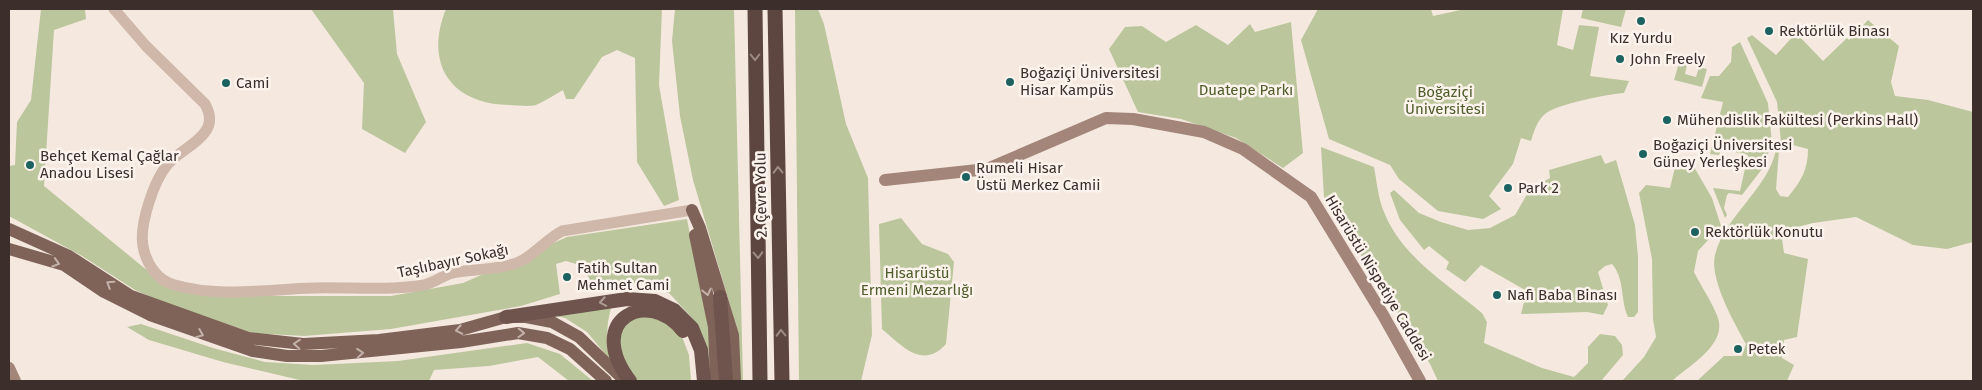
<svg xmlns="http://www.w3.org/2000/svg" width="1982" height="390" viewBox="0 0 1982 390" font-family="'Fira Sans',sans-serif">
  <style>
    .green { fill: #bcc69d }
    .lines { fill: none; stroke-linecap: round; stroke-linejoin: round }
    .tertiary { stroke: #cfb7a9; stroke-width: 11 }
    .secondary { stroke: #a3857a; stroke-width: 12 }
    .primary { stroke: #7f6359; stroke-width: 12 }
    .trunk { stroke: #6e544c; stroke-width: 14 }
    .motorway { stroke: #5d4640; stroke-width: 15 }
    .oneway { stroke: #9d8b85 }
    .oneway2 { stroke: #c4b2aa }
    .oneway3 { stroke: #ae9c94 }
    .poi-dot { fill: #1b6260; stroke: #fcf3ed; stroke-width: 2 }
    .labels { text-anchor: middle; stroke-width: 5; stroke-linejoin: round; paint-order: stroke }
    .poi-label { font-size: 15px; fill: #3c2e2a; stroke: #fcf3ed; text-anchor: start }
    .park-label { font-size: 15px; fill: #4f5d2b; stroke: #fcf3ed }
    .street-label { font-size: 15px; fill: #3c2e2a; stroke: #fcf3ed }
  </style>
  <rect width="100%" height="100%" fill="#f5e9df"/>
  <path class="green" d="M41,9H85L86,19L54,30L44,186L170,289L218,296H391L463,283L567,237L687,219L709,331L710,381L693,319L670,294L650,284L615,283L593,286L583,266L566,261L556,264L560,294L521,306L391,329L304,336L249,333L182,312L135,290L82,256L9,216V166L15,165L17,122L31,100Z
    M311,9H393L397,54L426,122L405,153L362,129L364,83Z
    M446,9H662L659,85L679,200L664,206L637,162L635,58L617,50L602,57L574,99H566L563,90C554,95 545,101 536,105C528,107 517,105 509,105C450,104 424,63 446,9Z
    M675,9H734L743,381H738V332L693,180L680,116L672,41Z
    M795,9H818L824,24L846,124L868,178L872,335L861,381H799Z
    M1318,9H1431L1433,16L1465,9H1563L1557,45L1573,50L1579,25L1599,27L1590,76L1629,81L1624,93C1609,94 1556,104 1545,114C1537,121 1534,131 1531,141L1521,138L1513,164L1489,196L1501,209L1483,219L1438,211L1399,179L1390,165L1329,139L1301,40Z
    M1583,9H1626L1621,27L1581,18Z
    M1868,20L1899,46L1891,82L1895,96L1928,100L1973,112V242L1947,249L1913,245L1856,217L1813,223L1781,231L1784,253L1808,259L1797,337L1784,340L1782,358L1794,365L1787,381H1697L1724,356H1742L1746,344C1735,324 1709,279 1715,255C1720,234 1735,217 1748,200C1760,185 1772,169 1776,150H1779L1776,189L1780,196L1788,197C1801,181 1808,170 1808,149L1781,142L1777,102L1747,38L1752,35L1776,55L1796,33L1823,61L1847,38L1849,40Z
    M1291,22L1303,153L1283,168L1236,138L1181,119L1138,112L1109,49L1125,27L1142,26L1166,42L1196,25L1228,45L1250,24L1255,32Z
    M1740,42L1768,103L1772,143L1762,169L1742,195L1729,193L1727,195L1724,208L1727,215L1725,218L1713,188L1740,191L1748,155L1721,149L1719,155L1710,154L1723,102L1701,98L1710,76H1719L1731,62L1732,47Z
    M1679,63L1687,65L1685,74L1696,77L1699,67L1707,69L1702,87L1674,80Z
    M1321,147L1374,167C1377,182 1378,198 1384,212C1401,256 1447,284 1482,313L1487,322L1484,343L1542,368L1574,377L1588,363V347L1600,334L1615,336L1622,345L1623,355L1601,381H1438L1430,364L1324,197Z
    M1601,155L1605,164L1616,160L1635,225L1638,257V312L1634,317H1628C1620,299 1625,279 1612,264L1605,266L1598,272L1608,305L1603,315L1587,312L1521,314L1527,291L1481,265L1465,282L1446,269L1449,262L1429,246L1424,250L1400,220L1390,193L1394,190L1419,213L1441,222L1468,230L1490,228L1515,215L1530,189L1550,178L1549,170Z
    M1676,163L1694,167L1712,198L1721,226L1698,251L1694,272C1701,286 1710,299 1716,313C1731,343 1691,364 1672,381H1622L1644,357L1656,337L1653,319L1652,259L1639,193L1646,185L1670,188Z
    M901,218L922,244L948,254L954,262L946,344C923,370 902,346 882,329L879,224Z
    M611,308C605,331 606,345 616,367L587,332L565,318L545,314Z
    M655,316L681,334L689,355L691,381H636L621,363L618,328L628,319Z
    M141,324L213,348L265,362L314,365L398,361L527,343L560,354L593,381H569L538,357L489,366L434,370L429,381H304L223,362L149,340L127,327Z"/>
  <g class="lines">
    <path class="tertiary" d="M114,9L146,46L205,104C210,113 212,123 205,132C196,145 178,152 168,164C154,180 139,225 143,246C146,263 157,281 175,285C219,298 269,289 314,288C352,287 387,291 424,285C434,283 442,276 452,273C471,269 505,270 523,260C537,252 547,239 562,231L692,210"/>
    <path class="secondary" d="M885,180L987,169L1106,118L1133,119L1204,132L1243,149L1311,197L1383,315L1420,381
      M9,368L15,381"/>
    <path class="primary" d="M692,210L700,228L733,335L735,381
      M9,229L69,256L131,296L248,338L303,344L379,340L460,330L506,317H526L552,322L579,337L625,381
      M695,235L714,327L716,381
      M9,249L64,265L104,292L150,315L253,351L287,356H321L461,342L518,333L547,338L570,349L606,381"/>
    <path class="trunk" d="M720,297L726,381
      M506,317L627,299L655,301L674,310L692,328L701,350L704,381
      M630,381C583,319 649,287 683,331"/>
    <path class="motorway" d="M755,9L760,381
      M775,9L782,381"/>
  </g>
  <defs><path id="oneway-chevron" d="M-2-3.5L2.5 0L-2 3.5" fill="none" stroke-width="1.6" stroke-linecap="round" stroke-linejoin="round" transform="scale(1.25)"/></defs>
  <g class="oneway">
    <use href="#oneway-chevron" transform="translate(755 57) rotate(90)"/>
    <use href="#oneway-chevron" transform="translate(778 170) rotate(-91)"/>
    <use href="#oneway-chevron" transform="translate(758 255) rotate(89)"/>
    <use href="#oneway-chevron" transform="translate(781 333) rotate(-91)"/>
  </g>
  <g class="oneway2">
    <use href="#oneway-chevron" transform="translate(56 263) rotate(17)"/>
    <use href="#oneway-chevron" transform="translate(110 284) rotate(-147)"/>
    <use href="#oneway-chevron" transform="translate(707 292) rotate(78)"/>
    <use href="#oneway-chevron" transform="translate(459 330) rotate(169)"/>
    <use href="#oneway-chevron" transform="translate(521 333) rotate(2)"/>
    <use href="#oneway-chevron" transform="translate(200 334) rotate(22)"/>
    <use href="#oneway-chevron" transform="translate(297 344) rotate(-176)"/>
    <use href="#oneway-chevron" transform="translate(360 353) rotate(-5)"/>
  </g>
  <use class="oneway3" href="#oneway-chevron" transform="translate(603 302) rotate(170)"/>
  <g class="poi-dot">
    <circle cx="1641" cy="21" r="5"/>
    <circle cx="1769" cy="31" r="5"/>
    <circle cx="1620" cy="59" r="5"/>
    <circle cx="1010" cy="82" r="5"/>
    <circle cx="226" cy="83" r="5"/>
    <circle cx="1667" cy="120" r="5"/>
    <circle cx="1643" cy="154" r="5"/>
    <circle cx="30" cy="165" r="5"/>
    <circle cx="966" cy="177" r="5"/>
    <circle cx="1508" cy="188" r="5"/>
    <circle cx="1695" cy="232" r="5"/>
    <circle cx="567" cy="277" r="5"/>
    <circle cx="1497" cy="295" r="5"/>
    <circle cx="1738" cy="349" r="5"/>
  </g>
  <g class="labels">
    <g class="poi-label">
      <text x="1779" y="36">Rektörlük Binası</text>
      <text x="1641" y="43" text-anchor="middle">Kız Yurdu</text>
      <text x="1630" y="64">John Freely</text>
      <text x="1020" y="78">Boğaziçi Üniversitesi<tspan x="1020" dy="17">Hisar Kampüs</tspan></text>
      <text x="236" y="88">Cami</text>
      <text x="1677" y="125">Mühendislik Fakültesi (Perkins Hall)</text>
      <text x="1653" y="150">Boğaziçi Üniversitesi<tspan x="1653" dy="17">Güney Yerleşkesi</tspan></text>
      <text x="40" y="161">Behçet Kemal Çağlar<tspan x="40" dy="17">Anadou Lisesi</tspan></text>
      <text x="976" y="173">Rumeli Hisar<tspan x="976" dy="17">Üstü Merkez Camii</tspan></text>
      <text x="1518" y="193">Park 2</text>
      <text x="1705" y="237">Rektörlük Konutu</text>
      <text x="577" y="273">Fatih Sultan<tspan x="577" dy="17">Mehmet Cami</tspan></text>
      <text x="1507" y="300">Nafi Baba Binası</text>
      <text x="1748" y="354">Petek</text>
    </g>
    <g class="park-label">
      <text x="1246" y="95">Duatepe Parkı</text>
      <text x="1445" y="97">Boğaziçi<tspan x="1445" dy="17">Üniversitesi</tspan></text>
      <text x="917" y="278">Hisarüstü<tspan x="917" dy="17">Ermeni Mezarlığı</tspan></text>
    </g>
    <g class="street-label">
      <text transform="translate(761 195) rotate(-91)" y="5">2. Çevre Yolu</text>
      <text transform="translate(453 261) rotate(-12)" y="5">Taşlıbayır Sokağı</text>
      <text transform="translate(1378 278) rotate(59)" y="5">Hisarüstü Nispetiye Caddesi</text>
    </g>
  </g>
  <rect width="1982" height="390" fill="none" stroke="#3c2e2a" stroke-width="20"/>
</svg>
